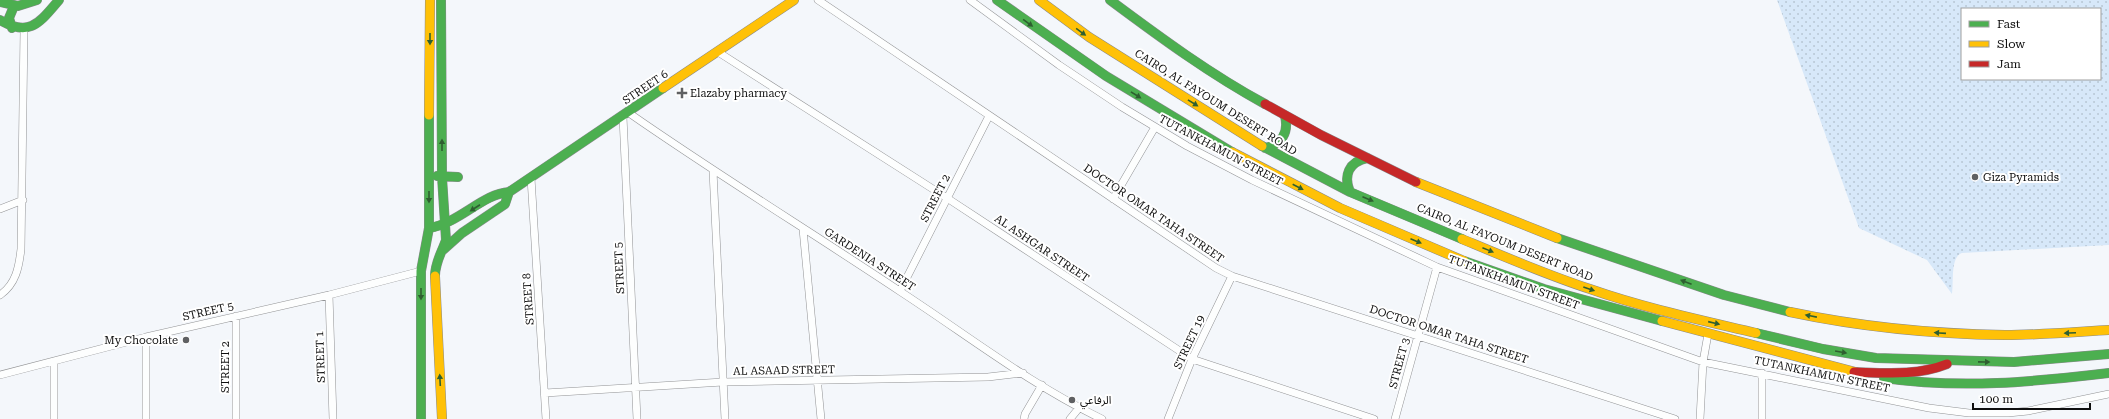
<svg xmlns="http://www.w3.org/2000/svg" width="2109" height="419" viewBox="0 0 2109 419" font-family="'Roboto Serif','Noto Sans Arabic',serif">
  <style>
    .sand { fill: url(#sand-dots); fill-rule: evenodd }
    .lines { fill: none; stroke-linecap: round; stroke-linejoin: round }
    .street-casing { stroke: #929395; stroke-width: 8 }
    .fast-casing { stroke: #898a8c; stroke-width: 10 }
    .slow-casing { stroke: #898a8c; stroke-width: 10 }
    .jam-casing { stroke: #898a8c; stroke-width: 10 }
    .street { stroke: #fdfefe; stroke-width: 7 }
    .fast { stroke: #4caf50; stroke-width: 9 }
    .slow { stroke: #ffc107; stroke-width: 9 }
    .jam { stroke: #c62828; stroke-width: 9 }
    .oneway { fill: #2e5f30 }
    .poi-dot { fill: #5f6062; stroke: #fff; stroke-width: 1.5 }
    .labels { text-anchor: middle; stroke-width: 4; stroke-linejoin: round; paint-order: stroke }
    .street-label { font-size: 11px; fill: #0f0f0f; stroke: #fff }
    .poi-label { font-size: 11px; fill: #0f0f0f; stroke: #fff; text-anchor: start }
  </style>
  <defs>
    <pattern id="sand-dots" width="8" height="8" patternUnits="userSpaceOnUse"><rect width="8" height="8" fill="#d7e8f9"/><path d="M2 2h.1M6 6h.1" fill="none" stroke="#b7c6d4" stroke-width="1.8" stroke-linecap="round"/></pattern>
  </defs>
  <rect width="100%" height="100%" fill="#f4f7fb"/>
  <path class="sand" d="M1777,0H2109V245L1962,253C1950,257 1954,282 1952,294L1927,260L1859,228ZM1962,9H2100V79H1962Z"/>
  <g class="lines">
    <defs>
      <path id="street" d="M818,0L1216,268L1232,276L1675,419
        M970,0L1059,65L1122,107L1187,146L1252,180L1437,267L1703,362L1929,408L1969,413H2008L2028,411L2109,394
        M718,52L947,198L1192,359L1374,419
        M629,113C718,175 811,232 901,292C967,335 1031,385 1102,419
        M623,117L637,419
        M713,171L725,419
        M531,178L546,419
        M1113,199L1155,127
        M0,209L23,200
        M803,229L821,419
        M900,291L989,116
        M0,295C16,284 19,267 21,249L24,30
        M329,295L333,419
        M236,316V419
        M146,337V419
        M54,361V419
        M1762,373V419
        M0,375L146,337L329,295L421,271
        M545,393L723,382L988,377L1023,373
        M1024,419L1025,414L1042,385
        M1070,419L1079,408
        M1168,419L1192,359L1232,276
        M1395,419L1437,267
        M1700,419L1703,362L1708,334"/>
      <path id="fast" d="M997,0L1106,76L1232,152
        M1110,0C1161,38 1210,74 1265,104
        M0,2L18,6L37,0
        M0,20C30,38 40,22 59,0
        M12,28L9,18L14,6
        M1262,146L1350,192L1462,239
        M1265,148C1282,144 1289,133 1285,116
        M437,176L458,177
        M1350,192C1343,175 1349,162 1367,158
        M429,228C460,223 482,194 509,192L663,88
        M1557,238L1724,295L1790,312
        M443,250L462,233L505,204L509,192
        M1464,261L1544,289L1662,321
        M435,276C435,262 442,252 446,240L442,177L441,0
        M1756,333L1823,349L1876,358L2014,362L2109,354
        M1884,378C1960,389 2034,382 2109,373
        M421,419V271L429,228V115"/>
      <path id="slow" d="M1039,0L1089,37L1262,146
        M663,88L794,0
        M429,115L430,0
        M1232,152L1340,208L1464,261
        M1416,182L1557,238
        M1462,239C1505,257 1547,275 1590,289C1644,308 1701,320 1756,333
        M435,276L442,419
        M1790,312C1861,327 1933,334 2005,335C2040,335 2075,332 2109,330
        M1662,321L1863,374"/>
      <path id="jam" d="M1265,104L1321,135L1416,182
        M1854,372C1886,373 1917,376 1947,364"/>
    </defs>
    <use href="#street" class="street-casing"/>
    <use href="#fast" class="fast-casing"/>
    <use href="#slow" class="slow-casing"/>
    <use href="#jam" class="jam-casing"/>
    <use href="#street" class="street"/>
    <use href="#fast" class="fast"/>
    <use href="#slow" class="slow"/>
    <use href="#jam" class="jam"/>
  </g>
  <defs><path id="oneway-solid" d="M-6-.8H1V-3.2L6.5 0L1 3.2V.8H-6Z"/></defs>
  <g class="oneway">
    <use href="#oneway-solid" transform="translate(1028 23) rotate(36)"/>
    <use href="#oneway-solid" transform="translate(1081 32) rotate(36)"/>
    <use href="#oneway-solid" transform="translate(430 39) rotate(90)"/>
    <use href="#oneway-solid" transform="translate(1136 95) rotate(32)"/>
    <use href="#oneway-solid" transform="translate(1193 103) rotate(32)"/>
    <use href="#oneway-solid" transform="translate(442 145) rotate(-90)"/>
    <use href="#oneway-solid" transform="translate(1298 187) rotate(27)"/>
    <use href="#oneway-solid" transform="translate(429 197) rotate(90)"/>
    <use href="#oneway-solid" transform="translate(1368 199) rotate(23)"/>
    <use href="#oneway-solid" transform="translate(475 208) rotate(147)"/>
    <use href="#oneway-solid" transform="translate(1416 241) rotate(23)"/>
    <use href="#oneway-solid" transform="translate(1488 250) rotate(22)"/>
    <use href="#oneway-solid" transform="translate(1686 282) rotate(-159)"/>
    <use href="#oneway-solid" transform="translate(1589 289) rotate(19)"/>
    <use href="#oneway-solid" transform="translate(421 294) rotate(90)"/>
    <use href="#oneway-solid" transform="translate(1811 316) rotate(-169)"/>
    <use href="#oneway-solid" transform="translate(1714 323) rotate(13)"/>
    <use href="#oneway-solid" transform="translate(1940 333) rotate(-176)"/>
    <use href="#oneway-solid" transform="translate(2070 333) rotate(177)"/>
    <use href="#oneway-solid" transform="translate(1841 352) rotate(10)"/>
    <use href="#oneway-solid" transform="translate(1984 362) rotate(1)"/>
    <use href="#oneway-solid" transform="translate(440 380) rotate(-93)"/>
  </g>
  <g class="poi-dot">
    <path d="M680 87h4v4h4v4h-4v4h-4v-4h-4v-4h4z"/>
    <circle cx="1975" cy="177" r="4"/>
    <circle cx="186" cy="340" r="4"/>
    <circle cx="1072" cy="400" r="4"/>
  </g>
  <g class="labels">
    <g class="street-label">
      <text transform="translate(645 87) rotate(-34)" y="4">STREET 6</text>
      <text transform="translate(1216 102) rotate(32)" y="4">CAIRO, AL FAYOUM DESERT ROAD</text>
      <text transform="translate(1221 150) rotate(28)" y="4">TUTANKHAMUN STREET</text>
      <text transform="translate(935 198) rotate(-63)" y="4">STREET 2</text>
      <text transform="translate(1154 213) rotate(34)" y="4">DOCTOR OMAR TAHA STREET</text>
      <text transform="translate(1505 242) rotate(22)" y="4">CAIRO, AL FAYOUM DESERT ROAD</text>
      <text transform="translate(1042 248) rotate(34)" y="4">AL ASHGAR STREET</text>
      <text transform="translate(870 259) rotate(33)" y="4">GARDENIA STREET</text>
      <text transform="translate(619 268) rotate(-93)" y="4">STREET 5</text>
      <text transform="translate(1514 282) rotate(20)" y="4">TUTANKHAMUN STREET</text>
      <text transform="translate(528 299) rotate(-94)" y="4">STREET 8</text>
      <text transform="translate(208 311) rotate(-13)" y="4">STREET 5</text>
      <text transform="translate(1449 334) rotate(18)" y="4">DOCTOR OMAR TAHA STREET</text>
      <text transform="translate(1189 342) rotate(-65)" y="4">STREET 19</text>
      <text transform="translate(320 357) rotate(-92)" y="4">STREET 1</text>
      <text transform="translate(1399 363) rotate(-75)" y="4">STREET 3</text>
      <text transform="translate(225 367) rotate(-90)" y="4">STREET 2</text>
      <text transform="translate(784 370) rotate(-1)" y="4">AL ASAAD STREET</text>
      <text transform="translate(1822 374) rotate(12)" y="4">TUTANKHAMUN STREET</text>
    </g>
    <g class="poi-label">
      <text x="690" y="97">Elazaby pharmacy</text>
      <text x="1983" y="181">Giza Pyramids</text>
      <text x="178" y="344" text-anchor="end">My Chocolate</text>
      <text x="1080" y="404">الرفاعي</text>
    </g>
  </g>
  <rect x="1961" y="8" width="140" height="72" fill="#ffffff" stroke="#9f9f9f"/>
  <rect x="1969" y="21" width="20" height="6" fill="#4caf50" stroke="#9f9f9f"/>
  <text x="1997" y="28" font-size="12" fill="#0f0f0f">Fast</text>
  <rect x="1969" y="41" width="20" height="6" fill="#ffc107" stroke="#9f9f9f"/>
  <text x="1997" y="48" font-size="12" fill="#0f0f0f">Slow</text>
  <rect x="1969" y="61" width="20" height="6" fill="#c62828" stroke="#9f9f9f"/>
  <text x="1997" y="68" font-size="12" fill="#0f0f0f">Jam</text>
  <path d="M1973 403v6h117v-6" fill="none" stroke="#0f0f0f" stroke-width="2"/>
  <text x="1979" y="403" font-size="12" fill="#0f0f0f" stroke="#ffffff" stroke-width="3" paint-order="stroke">100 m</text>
</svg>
